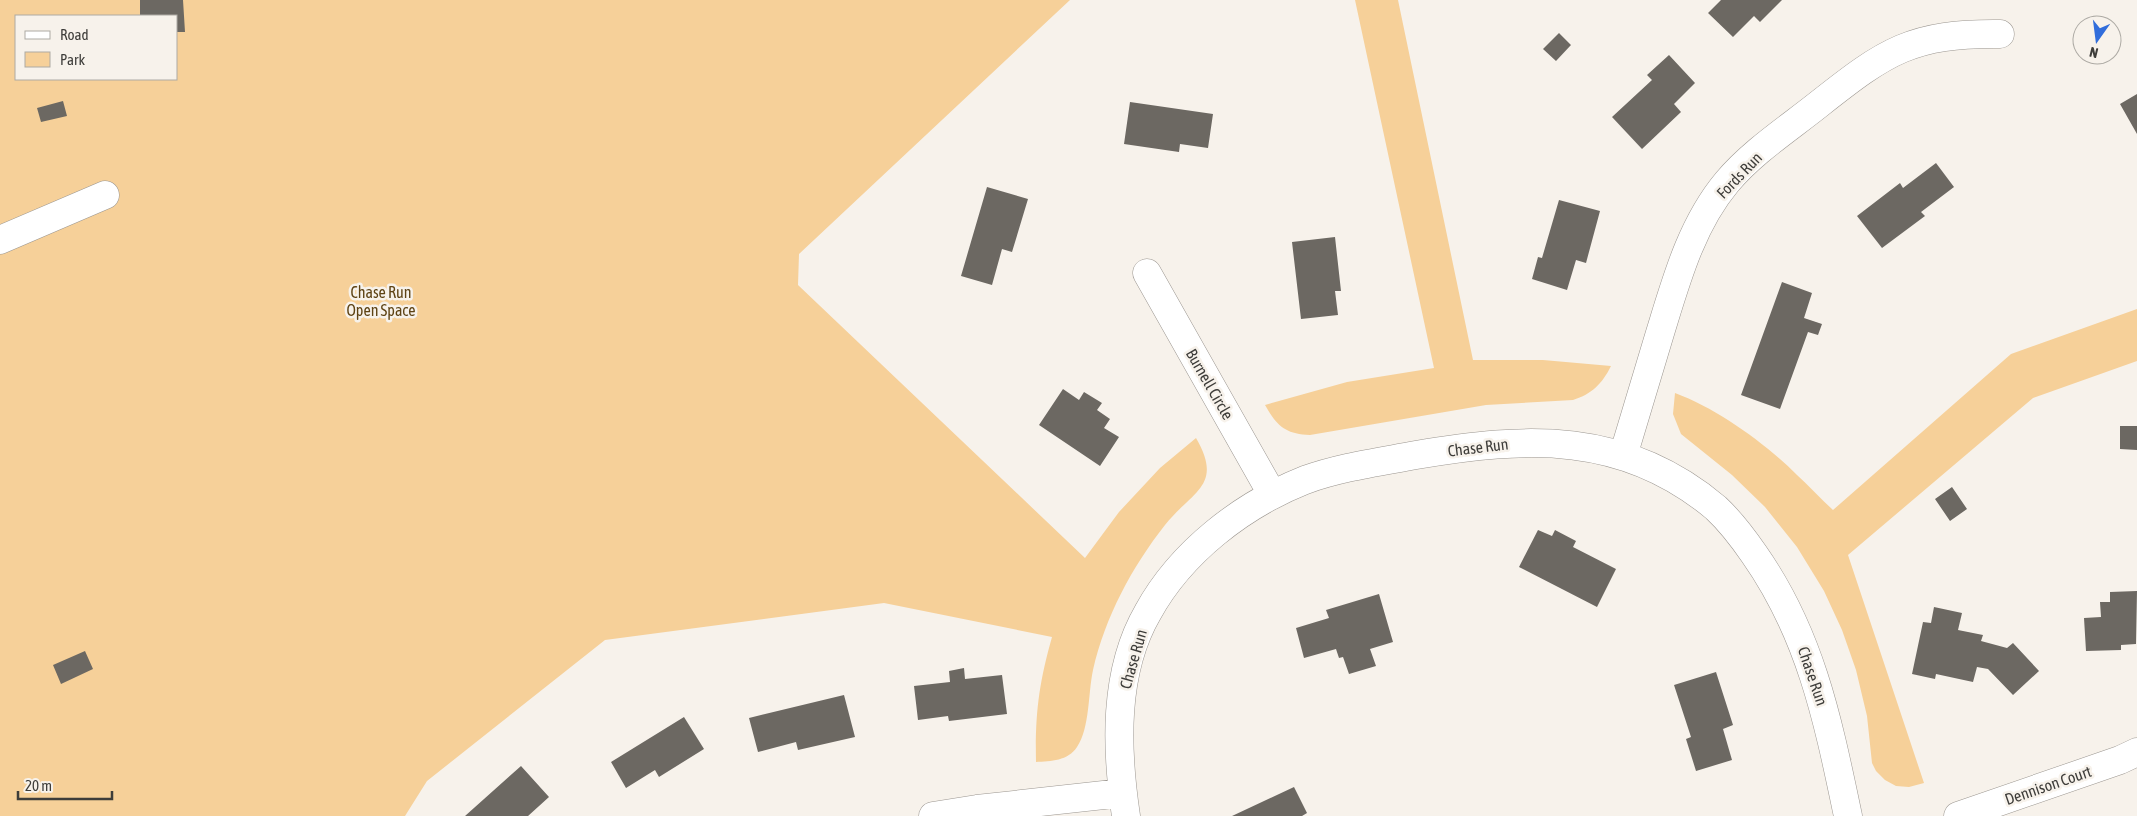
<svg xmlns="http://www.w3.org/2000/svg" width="2137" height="816" viewBox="0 0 2137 816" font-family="'Asap Condensed',sans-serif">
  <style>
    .green { fill: #f6d099; fill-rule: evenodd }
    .building { fill: #6c6862 }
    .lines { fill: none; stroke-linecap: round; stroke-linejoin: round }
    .minor-casing { stroke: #9b9690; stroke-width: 29 }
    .minor { stroke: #fff; stroke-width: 28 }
    .labels { text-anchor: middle; stroke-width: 5; stroke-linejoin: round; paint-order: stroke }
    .street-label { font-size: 16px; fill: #3e3d3a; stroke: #f7f2eb }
    .park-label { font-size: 16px; fill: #5e4314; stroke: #f7f2eb }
  </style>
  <rect width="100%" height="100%" fill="#f7f2eb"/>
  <path class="green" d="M0,0H1070L799,254L798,285L1085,558L1119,512L1160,468L1196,438C1224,486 1192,491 1165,525C1132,567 1105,617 1093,670C1088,693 1090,728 1077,747C1068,761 1051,761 1036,762C1035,714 1039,683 1052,637L884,603L605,640L427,781L405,816H0ZM16,16H176V79H16Z
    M1355,0H1398L1473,360H1543L1611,366C1602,384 1592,394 1573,400L1486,405L1310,435C1285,434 1277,426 1265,405L1347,382L1434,368Z
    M2137,309V361L2033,398L1848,555L1924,783L1909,787L1896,786L1885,780L1876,771L1872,763L1867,716L1856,670L1842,630L1824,591L1797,547L1765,507L1732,475L1681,434L1673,414L1675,393C1718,409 1765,443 1797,475C1809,486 1821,499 1833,510L2011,354Z"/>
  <path class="building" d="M140,0H183L185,32H176V16H140Z
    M1721,0H1782L1760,22L1754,16L1733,37L1708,13Z
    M1559,33L1571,45L1556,61L1543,49Z
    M1669,55L1695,83L1674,104L1681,112L1642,149L1612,117L1652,80L1647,75Z
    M2137,94V134L2120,104Z
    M63,101L67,116L41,122L37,108Z
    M1130,102L1213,114L1208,148L1180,144L1179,152L1124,144Z
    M1936,163L1954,187L1921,212L1925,216L1882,248L1857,216L1900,183L1903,188Z
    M987,187L1028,199L1012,252L1002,249L992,285L961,276Z
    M1559,200L1600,211L1586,263L1576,260L1567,290L1532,279L1538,257L1542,258Z
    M1335,237L1341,291H1335L1338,315L1301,319L1292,242Z
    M1782,282L1812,293L1804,318L1822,324L1818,335L1808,332L1780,409L1741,395Z
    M1063,389L1079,400L1084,392L1102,403L1097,410L1110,419L1104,428L1119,437L1100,466L1039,425Z
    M2120,426H2137V450L2120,449Z
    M1952,487L1967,509L1950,521L1935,499Z
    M1538,530L1552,536L1555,530L1576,541L1573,547L1616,569L1597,607L1519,567Z
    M2137,591L2136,644L2121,645V650L2086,651L2084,618L2101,617L2100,602H2110V592Z
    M1379,594L1393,642L1370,649L1376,666L1349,674L1343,657L1339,658L1336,649L1304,658L1296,628L1329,618L1326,610Z
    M1934,607L1962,613L1958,630L1983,635L1981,641L2007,648L2013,643L2039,671L2013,695L1988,669L1977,667L1973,682L1936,674L1935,679L1912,674L1923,622L1931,623Z
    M85,651L93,669L61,684L53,665Z
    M964,668L965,679L1002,675L1007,714L949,721L948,716L918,720L914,686L950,682L949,671Z
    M1716,672L1733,725L1723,729L1732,760L1696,771L1686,739L1691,737L1674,685Z
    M844,695L855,737L798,750L796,742L758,752L749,718Z
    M684,717L704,749L659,777L655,770L626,788L611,762Z
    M521,766L549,797L528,816H465Z
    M1294,787L1307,813L1302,816H1232Z"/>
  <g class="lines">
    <defs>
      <path id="minor" d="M0,240L105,195
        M1147,273L1272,494
        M1623,456C1635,415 1648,374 1660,333C1676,281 1691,225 1727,182C1752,152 1789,128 1819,104C1886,51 1912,33 2000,34
        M933,816L977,809L1122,793
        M1126,816C1116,749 1113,672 1148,612C1181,552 1242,505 1305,480C1341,467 1379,462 1416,455C1526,436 1625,431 1716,508C1730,521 1743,538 1754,554C1811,635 1828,721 1848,816
        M1958,816L2120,760L2137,752"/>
    </defs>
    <use href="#minor" class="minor-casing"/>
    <use href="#minor" class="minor"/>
  </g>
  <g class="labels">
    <g class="street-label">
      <text transform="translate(1739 175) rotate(-46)" y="6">Fords Run</text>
      <text transform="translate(1210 384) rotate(60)" y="6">Burnell Circle</text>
      <text transform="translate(1478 447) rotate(-7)" y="6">Chase Run</text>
      <text transform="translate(1133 659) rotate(-74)" y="6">Chase Run</text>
      <text transform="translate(1813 676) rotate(71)" y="6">Chase Run</text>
      <text transform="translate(2048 785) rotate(-19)" y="6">Dennison Court</text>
    </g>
    <g class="park-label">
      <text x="381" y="298">Chase Run<tspan x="381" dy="18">Open Space</tspan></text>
    </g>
  </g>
  <rect x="15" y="15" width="162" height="65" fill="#f7f2eb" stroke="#adaaa4"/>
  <rect x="25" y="31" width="25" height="8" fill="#ffffff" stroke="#adaaa4"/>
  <text x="60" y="40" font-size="15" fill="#3e3d3a">Road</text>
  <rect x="25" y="52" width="25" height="15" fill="#f6d099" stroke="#adaaa4"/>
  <text x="60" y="65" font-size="15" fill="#3e3d3a">Park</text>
  <g transform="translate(2097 40) rotate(194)"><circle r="24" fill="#f7f2eb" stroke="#adaaa4"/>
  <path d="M0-4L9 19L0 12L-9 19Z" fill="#316ddb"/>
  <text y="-8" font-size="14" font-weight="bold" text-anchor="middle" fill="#3e3d3a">N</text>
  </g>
  <path d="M18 791v8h94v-8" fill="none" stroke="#3e3d3a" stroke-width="2.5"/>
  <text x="25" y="791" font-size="15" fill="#3e3d3a" stroke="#f7f2eb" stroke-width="4" paint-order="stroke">20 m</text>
</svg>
